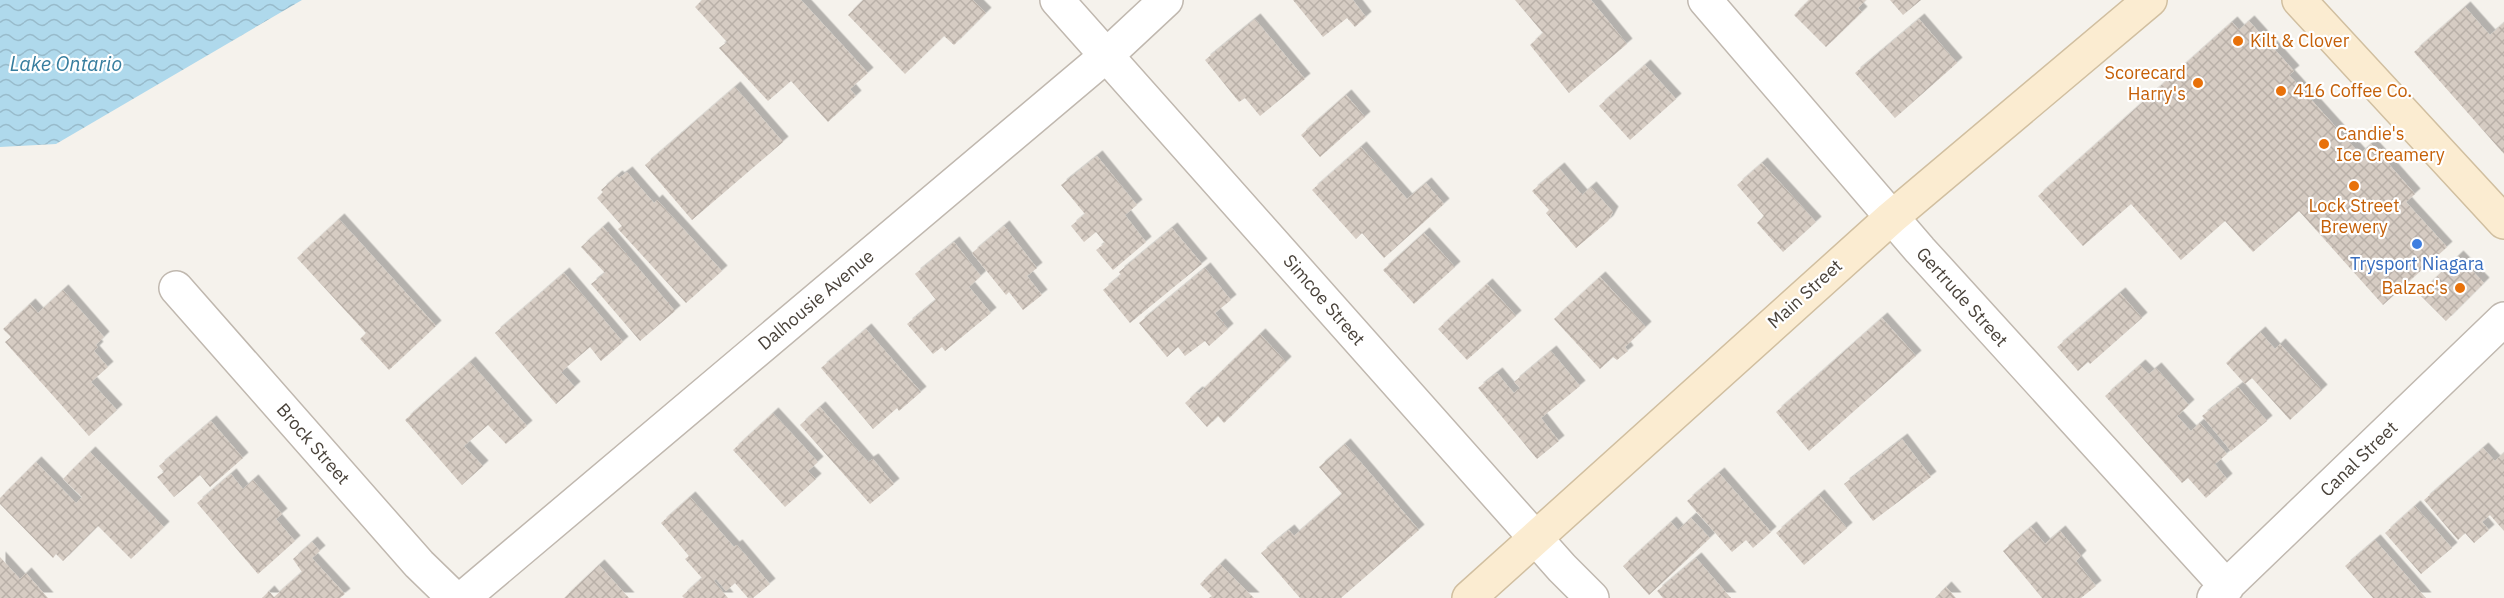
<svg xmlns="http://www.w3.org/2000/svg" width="2504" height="598" viewBox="0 0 2504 598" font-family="'IBM Plex Sans',sans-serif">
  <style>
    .water { fill: url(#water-waves) }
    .building { fill: url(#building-cross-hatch); filter: url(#shadow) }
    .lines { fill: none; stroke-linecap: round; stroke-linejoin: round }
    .minor-casing { stroke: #c0b8af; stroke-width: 36 }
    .secondary-casing { stroke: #d1bfa0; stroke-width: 36 }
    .minor { stroke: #fff; stroke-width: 33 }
    .secondary { stroke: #fbecd1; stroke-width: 33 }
    .food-dot { fill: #e8710a; stroke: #fff; stroke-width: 2 }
    .shop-dot { fill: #3f7fe0; stroke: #fff; stroke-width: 2 }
    .labels { text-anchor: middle; stroke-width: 4.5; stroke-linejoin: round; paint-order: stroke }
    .food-label { font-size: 18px; fill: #c56008; stroke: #fff; text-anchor: start }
    .shop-label { font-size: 18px; fill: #366cbe; stroke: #fff }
    .street-label { font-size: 18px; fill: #49423a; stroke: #fff }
    .water-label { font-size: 20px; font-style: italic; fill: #367d9e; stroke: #fff }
  </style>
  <defs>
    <pattern id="water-waves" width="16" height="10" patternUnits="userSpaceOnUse" patternTransform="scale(1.5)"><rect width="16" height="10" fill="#afd9ec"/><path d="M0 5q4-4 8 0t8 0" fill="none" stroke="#98bbcb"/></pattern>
    <pattern id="building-cross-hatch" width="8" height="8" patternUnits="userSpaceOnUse" patternTransform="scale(1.5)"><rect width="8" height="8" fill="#d6ccc3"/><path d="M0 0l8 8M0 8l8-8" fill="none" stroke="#b9b0a8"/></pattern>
    <filter id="shadow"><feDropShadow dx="5.5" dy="-5.5" stdDeviation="0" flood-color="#0004"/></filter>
  </defs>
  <rect width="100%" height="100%" fill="#f5f2ec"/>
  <path class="water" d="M0,0H302L56,144L0,147Z"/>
  <path class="building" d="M702,0H801L868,73L850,89L856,96L828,122L791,81L768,101L719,48L727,42L695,7Z
    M863,0H973L986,13L954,45L944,36L905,74L848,15Z
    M1293,0H1353L1366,17L1355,27L1347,18L1323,37Z
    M1515,0H1591L1627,44L1569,93L1530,45L1543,33Z
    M1809,0H1866L1858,8L1862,12L1826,47L1794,15Z
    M1890,0H1921L1903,15Z
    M2465,7L2490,35L2504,23V154L2414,52Z
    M1255,19L1305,79L1260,116L1245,98L1239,102L1205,60Z
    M1919,19L1957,63L1895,118L1855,73Z
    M2249,21L2294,71L2289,75L2360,154L2371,144L2415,194L2406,202L2447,247L2383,305L2299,211L2253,252L2225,221L2181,260L2131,204L2083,246L2038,196L2232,22L2239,30Z
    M1645,65L1676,99L1630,140L1599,106Z
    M735,87L783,142L692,220L645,165Z
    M1346,95L1365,117L1320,157L1301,135Z
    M1361,147L1407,199L1426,183L1444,204L1384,258L1362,233L1356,239L1312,190Z
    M1097,156L1137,205L1125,215L1146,242L1113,270L1096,250L1105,243L1096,232L1084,242L1071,226L1085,214L1061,185Z
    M1762,163L1816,222L1783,252L1757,223L1764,216L1737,185Z
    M1559,168L1582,195L1591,187L1613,212L1608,221L1576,248L1546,213L1549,210L1532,191Z
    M627,172L654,203L657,200L722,271L686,303L618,229L622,226L597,198L603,192L601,190L617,176L619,178Z
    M339,219L436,326L389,370L360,339L366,333L297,258Z
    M1004,226L1037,268L1027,276L1042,295L1023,310L1009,292L1006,295L972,253Z
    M603,227L675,311L640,341L591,284L605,273L581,247Z
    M1172,228L1202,264L1130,323L1103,290L1121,275L1119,272Z
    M1424,233L1455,267L1414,304L1383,270Z
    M954,242L981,276L969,287L991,313L945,351L942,347L933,354L907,324L936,300L915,274Z
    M2458,256L2484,283L2446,321L2419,294Z
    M1205,268L1231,300L1215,313L1228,329L1209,346L1205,341L1185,356L1178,347L1167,357L1139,323Z
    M564,273L623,342L601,361L590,347L561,372L575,387L556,404L495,333Z
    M1600,277L1646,327L1625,347L1628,351L1617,360L1613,357L1600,369L1554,319Z
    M1487,284L1516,316L1467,360L1438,329Z
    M63,290L104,337L96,345L98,347L94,351L108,367L91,382L117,410L89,436L5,342L11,337L3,329L30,304L38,313Z
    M2120,293L2142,318L2090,364L2088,362L2078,371L2057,347Z
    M1882,318L1916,356L1809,451L1776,412Z
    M866,329L921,392L899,411L897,408L873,429L821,368Z
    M2260,332L2275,349L2280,344L2322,390L2290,420L2252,378L2245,384L2226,363Z
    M1260,334L1286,362L1224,423L1218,416L1207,427L1185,403L1197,392L1199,393Z
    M1551,351L1580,386L1541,418L1559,441L1537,459L1478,388L1497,373L1514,393L1520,388L1514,382Z
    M470,362L527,426L506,444L488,425L464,446L483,466L462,485L405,420Z
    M2140,365L2149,374L2156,368L2189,405L2177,416L2191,431L2200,423L2227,454L2215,464L2227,479L2206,498L2188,478L2182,483L2105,396Z
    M2238,387L2267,421L2231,451L2202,416Z
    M820,407L868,462L873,459L894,484L870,504L800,425Z
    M773,413L818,462L808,471L816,479L785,507L733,450Z
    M211,421L243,458L210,487L200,475L174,497L157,477L164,472L159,466Z
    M1902,439L1931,477L1873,521L1844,484Z
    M1345,444L1419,530L1341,598H1300L1261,553L1289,530L1294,536L1342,494L1319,467Z
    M2483,448L2495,461L2504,453V531L2490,515L2482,522L2489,530L2474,543L2465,533L2458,540L2424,500Z
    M90,452L164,527L131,559L98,526L63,561L56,554L53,558L0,504V498L36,462L76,503L82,497L63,479Z
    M1719,473L1771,532L1753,548L1746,540L1732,552L1687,501Z
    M231,474L243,489L253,480L282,514L276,519L295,541L258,574L197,503Z
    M1819,495L1847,528L1804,565L1776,533Z
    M690,497L734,547L737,545L770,584L753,598H748L735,583L726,591L716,579L714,581L728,598H684L682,596L702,578L685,559L689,556L661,523Z
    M2415,506L2452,548L2421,574L2385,533Z
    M1691,518L1710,538L1649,595L1623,566L1671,522L1678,530Z
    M2031,527L2045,544L2060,531L2081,556L2076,561L2096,586L2081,598H2042L2003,551Z
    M2375,540L2426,598H2373L2345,566Z
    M312,542L320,551L312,558L345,594L340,598H262L269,591L274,597L302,572L293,559Z
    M0,557L20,579L26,573L48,598H0Z
    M1696,558L1731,598H1663L1657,591Z
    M1220,564L1254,598H1209L1212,596L1200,584Z
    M599,565L629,598H564Z
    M1946,587L1956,598H1935Z"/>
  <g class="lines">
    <defs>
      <path id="minor" d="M1057,0L1562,568L1592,598
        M1705,0L1920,250L2227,587
        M176,288L419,564L454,598
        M463,598L1107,55L1166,0
        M2214,598L2504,319"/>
      <path id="secondary" d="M2299,0L2504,222
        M1469,598L1891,218L2150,0"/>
    </defs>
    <use href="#minor" class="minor-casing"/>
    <use href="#secondary" class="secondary-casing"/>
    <use href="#minor" class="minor"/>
    <use href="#secondary" class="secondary"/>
  </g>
  <g class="food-dot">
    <circle cx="2238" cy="41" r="6"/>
    <circle cx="2198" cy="83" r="6"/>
    <circle cx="2281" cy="91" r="6"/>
    <circle cx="2324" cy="144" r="6"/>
    <circle cx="2354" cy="186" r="6"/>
    <circle cx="2460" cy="288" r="6"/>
  </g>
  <circle class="shop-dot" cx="2417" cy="244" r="6"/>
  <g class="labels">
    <g class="food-label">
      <text x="2250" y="47">Kilt &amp; Clover</text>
      <text x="2186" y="79" text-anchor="end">Scorecard<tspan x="2186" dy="21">Harry's</tspan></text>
      <text x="2293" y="97">416 Coffee Co.</text>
      <text x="2336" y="140">Candie's<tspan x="2336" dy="21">Ice Creamery</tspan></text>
      <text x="2354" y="212" text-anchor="middle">Lock Street<tspan x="2354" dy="21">Brewery</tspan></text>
      <text x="2448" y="294" text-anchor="end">Balzac's</text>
    </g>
    <g class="shop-label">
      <text x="2417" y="270">Trysport Niagara</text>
    </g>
    <g class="street-label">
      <text transform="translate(1805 294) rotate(-42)" y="6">Main Street</text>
      <text transform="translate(1962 297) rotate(48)" y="6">Gertrude Street</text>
      <text transform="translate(816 300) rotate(-40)" y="6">Dalhousie Avenue</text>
      <text transform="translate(1324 300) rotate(49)" y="6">Simcoe Street</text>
      <text transform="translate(313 444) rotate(49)" y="6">Brock Street</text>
      <text transform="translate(2359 459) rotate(-44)" y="6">Canal Street</text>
    </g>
    <g class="water-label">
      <text x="66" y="71">Lake Ontario</text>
    </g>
  </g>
</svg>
